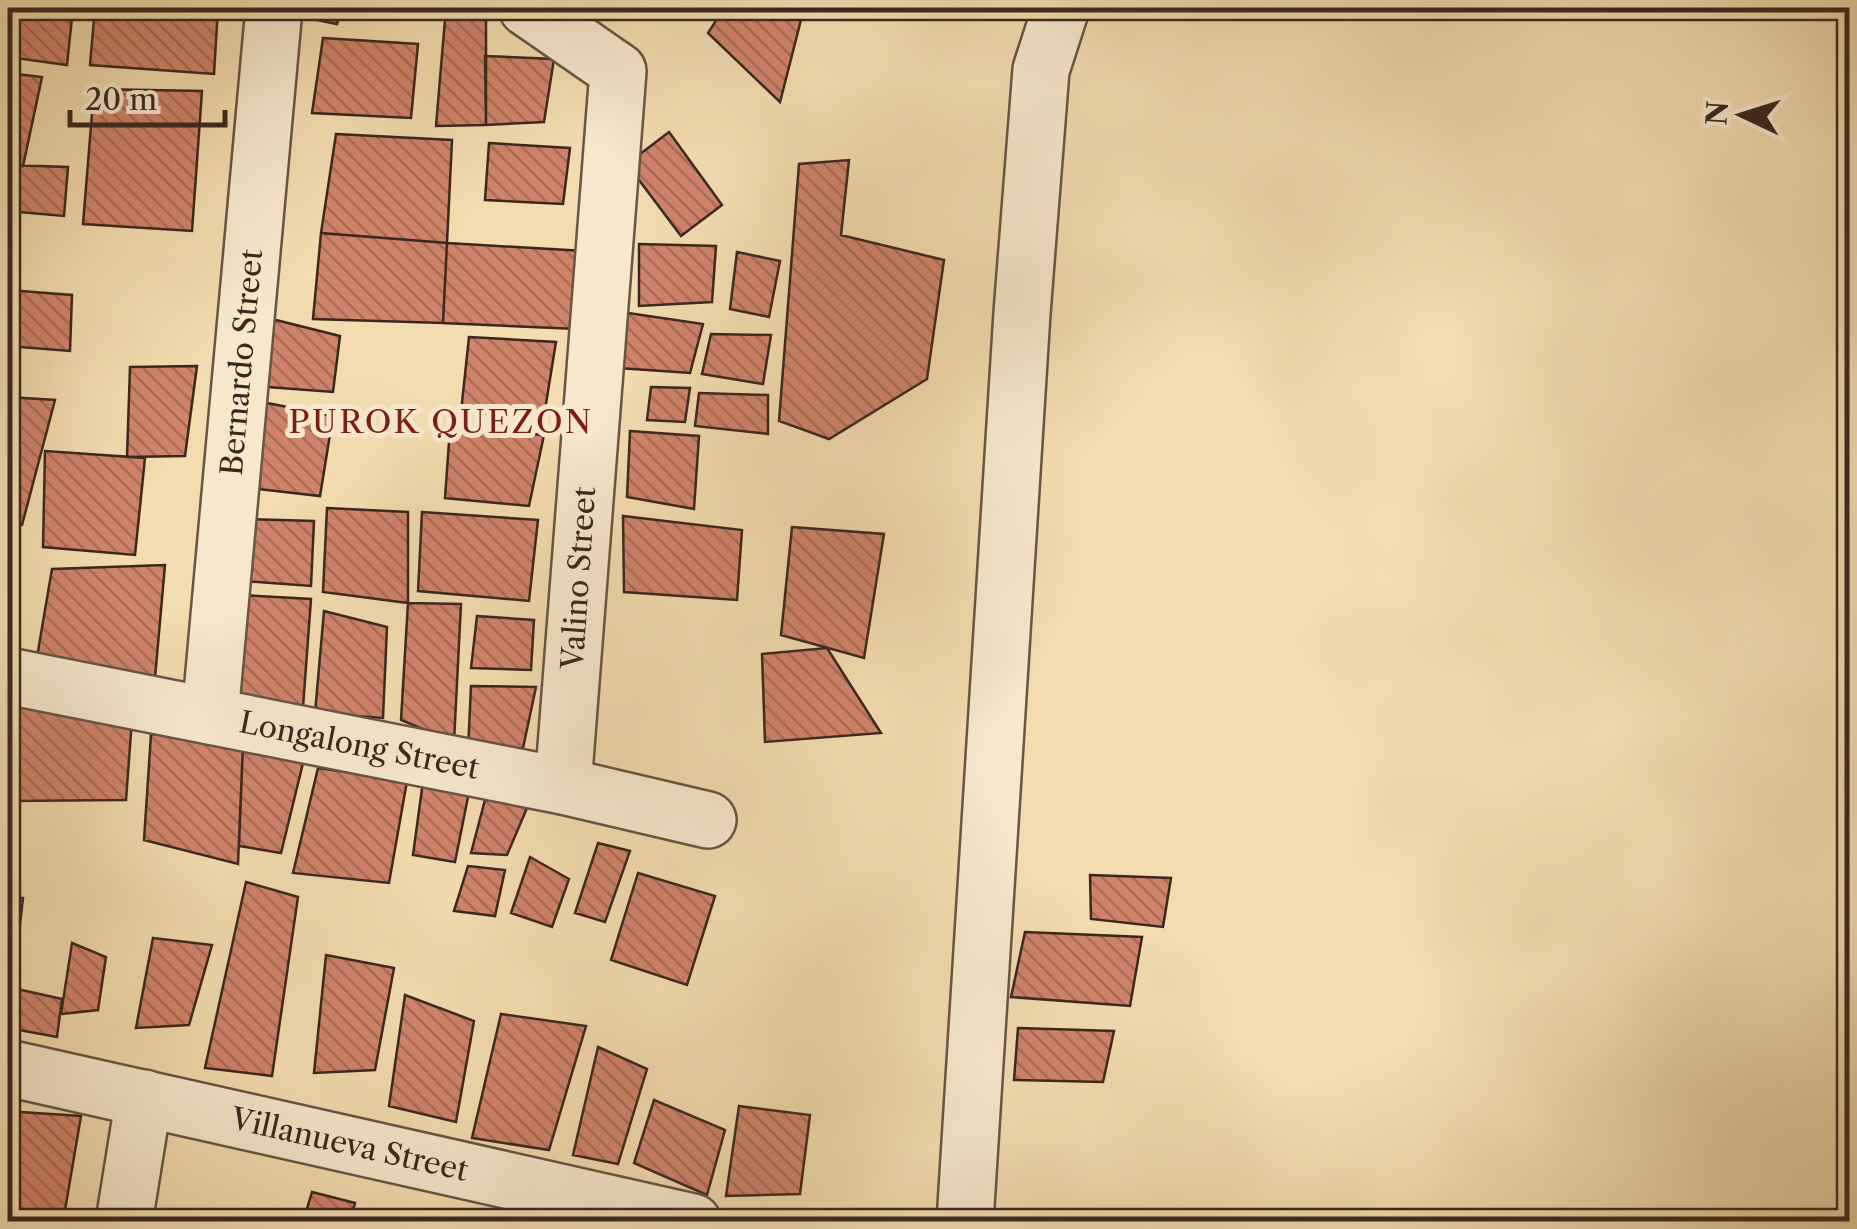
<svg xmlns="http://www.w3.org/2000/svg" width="1857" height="1229" viewBox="0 0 1857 1229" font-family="'Libre Caslon Text',serif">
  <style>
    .building { fill: url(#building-back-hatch); stroke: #3a281e; stroke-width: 2.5 }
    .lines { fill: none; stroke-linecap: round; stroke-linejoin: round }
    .minor-casing { stroke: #685542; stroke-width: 60 }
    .minor { stroke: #f7e8cc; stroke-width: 55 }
    .labels { text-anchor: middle; stroke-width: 10; stroke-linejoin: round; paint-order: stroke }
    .street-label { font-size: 30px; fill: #3a281e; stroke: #f7e8cc }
    .neighbourhood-label { font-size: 32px; letter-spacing: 2.5px; fill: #7a1f14; stroke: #f7e8cc }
  </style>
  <defs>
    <pattern id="building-back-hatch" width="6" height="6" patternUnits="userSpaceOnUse" patternTransform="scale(2.5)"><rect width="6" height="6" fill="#d0836b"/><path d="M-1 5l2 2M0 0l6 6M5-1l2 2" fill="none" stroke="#aa6b57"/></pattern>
  </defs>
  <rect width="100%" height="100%" fill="#f3dcb0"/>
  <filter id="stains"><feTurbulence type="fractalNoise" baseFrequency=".002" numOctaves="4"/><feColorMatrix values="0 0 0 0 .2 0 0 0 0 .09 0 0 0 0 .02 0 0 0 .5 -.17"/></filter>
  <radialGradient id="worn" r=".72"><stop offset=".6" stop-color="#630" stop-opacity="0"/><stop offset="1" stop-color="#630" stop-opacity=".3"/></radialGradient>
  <path class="building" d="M8,8H73L67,65L8,57Z
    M95,8H218L214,74L90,65Z
    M293,8H342L337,24L292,15Z
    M446,8H486V125L436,126Z
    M724,8H804L780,102L708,33Z
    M323,38L418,44L411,118L312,113Z
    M485,56L554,59L544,122L486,125Z
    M8,73L42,77L23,166L8,164Z
    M94,89L202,91L192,231L83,224Z
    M669,132L722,205L681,236L627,164Z
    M336,134L452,140L447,243L321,233Z
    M489,143L570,148L563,204L485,200Z
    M849,160L841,235L944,260L927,379L829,439L779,421L799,164Z
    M8,165L68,167L64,216L8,211Z
    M321,233L447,243L443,323L313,319Z
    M447,243L584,251L577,329L443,323Z
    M639,244L716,246L712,302L639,306Z
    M737,252L780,261L769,317L730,309Z
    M8,290L72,295L70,351L8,346Z
    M628,313L703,324L690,373L619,368Z
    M272,319L340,336L333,392L268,387Z
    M711,334L771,335L763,384L702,374Z
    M469,337L556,342L544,416L461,412Z
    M197,366L185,456L127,457L130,367Z
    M651,387L690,388L685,422L647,420Z
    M699,393L768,395V434L695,426Z
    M8,397L55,400L22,525H8Z
    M257,401L333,416L320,496L249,488Z
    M450,428L544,435L529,506L445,498Z
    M630,431L699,436L694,509L627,497Z
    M45,451L145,458L135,555L43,547Z
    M327,508L408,512V603L323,592Z
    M422,512L538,520L529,601L418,591Z
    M623,516L742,530L737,600L624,592Z
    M247,519L314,521L311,586L243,581Z
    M792,527L884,534L864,658L781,635Z
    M165,565L155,678L37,657L52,569Z
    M242,595L311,599L303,707L225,698Z
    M408,603L461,604L454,742L401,720Z
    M324,611L387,627L383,718L315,713Z
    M477,616L534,620L531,670L471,668Z
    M827,648L881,733L765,742L762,654Z
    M471,686L536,687L523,748L468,751Z
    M19,705L132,719L126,800L10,801Z
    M151,734L243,744L238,864L144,840Z
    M243,744L303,763L281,853L239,846Z
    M318,768L407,781L389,883L293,873Z
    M423,781L469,792L455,862L413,855Z
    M486,796L527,808L507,855L471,853Z
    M598,843L630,851L605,922L575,913Z
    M530,857L569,879L552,927L511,913Z
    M468,866L505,870L495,916L454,911Z
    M638,873L715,896L687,985L611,960Z
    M1090,875L1171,878L1163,927L1091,919Z
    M246,882L298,897L272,1076L205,1068Z
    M8,896L23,898L14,977L8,978Z
    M1025,932L1142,937L1130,1006L1011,997Z
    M153,938L212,945L189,1025L136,1028Z
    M72,943L106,957L98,1010L61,1014Z
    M326,955L394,968L375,1070L314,1073Z
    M8,987L62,999L57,1037L8,1028Z
    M405,995L474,1021L456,1122L389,1106Z
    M501,1014L586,1026L549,1150L472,1138Z
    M1018,1028L1114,1031L1103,1082L1014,1080Z
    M598,1047L647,1069L618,1164L573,1155Z
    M654,1100L725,1130L707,1195L634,1163Z
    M739,1106L810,1115L800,1194L726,1196Z
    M20,1112L81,1116L63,1222H8Z
    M312,1192L355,1203L350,1222H303Z"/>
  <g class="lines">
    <defs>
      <g id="minor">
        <path d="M527,8L618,71L563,786"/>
        <path id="s1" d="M8,676L563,786L708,820"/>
        <path id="s2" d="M210,716L274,8"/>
        <path id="s3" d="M8,1068L693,1222"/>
        <path d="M124,1222L144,1098"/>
        <path d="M965,1222L1022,313L1041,70L1061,8"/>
      </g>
    </defs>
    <use href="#minor" class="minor-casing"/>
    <use href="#minor" class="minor"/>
  </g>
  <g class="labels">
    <g class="street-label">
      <text dy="10" stroke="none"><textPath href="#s2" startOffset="355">Bernardo Street</textPath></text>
      <text transform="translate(579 578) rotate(-86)" y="10">Valino Street</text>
      <text dy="10" stroke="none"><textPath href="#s1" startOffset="358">Longalong Street</textPath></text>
      <text dy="10" stroke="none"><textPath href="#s3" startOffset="350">Villanueva Street</textPath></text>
    </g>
    <g class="neighbourhood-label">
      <text x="441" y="433">PUROK QUEZON</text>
    </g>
  </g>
  <rect width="1857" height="1229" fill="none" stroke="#f3dcb0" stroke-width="40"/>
  <rect x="10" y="10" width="1837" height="1209" fill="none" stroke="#3a281e" stroke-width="5"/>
  <rect x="20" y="20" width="1817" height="1189" fill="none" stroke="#3a281e" stroke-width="2.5"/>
  <g transform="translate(1742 115) rotate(274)" stroke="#f7e8cc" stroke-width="8" paint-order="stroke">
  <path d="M0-8L18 38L0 25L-18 38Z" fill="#3a281e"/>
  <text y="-15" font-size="28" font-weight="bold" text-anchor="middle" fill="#3a281e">N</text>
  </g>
  <path d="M70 110v15h155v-15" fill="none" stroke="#3a281e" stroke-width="5"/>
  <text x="85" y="110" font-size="30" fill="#3a281e" stroke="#f7e8cc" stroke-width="8" paint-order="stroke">20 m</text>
  <rect width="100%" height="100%" filter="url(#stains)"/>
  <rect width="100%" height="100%" fill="url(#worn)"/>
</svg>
